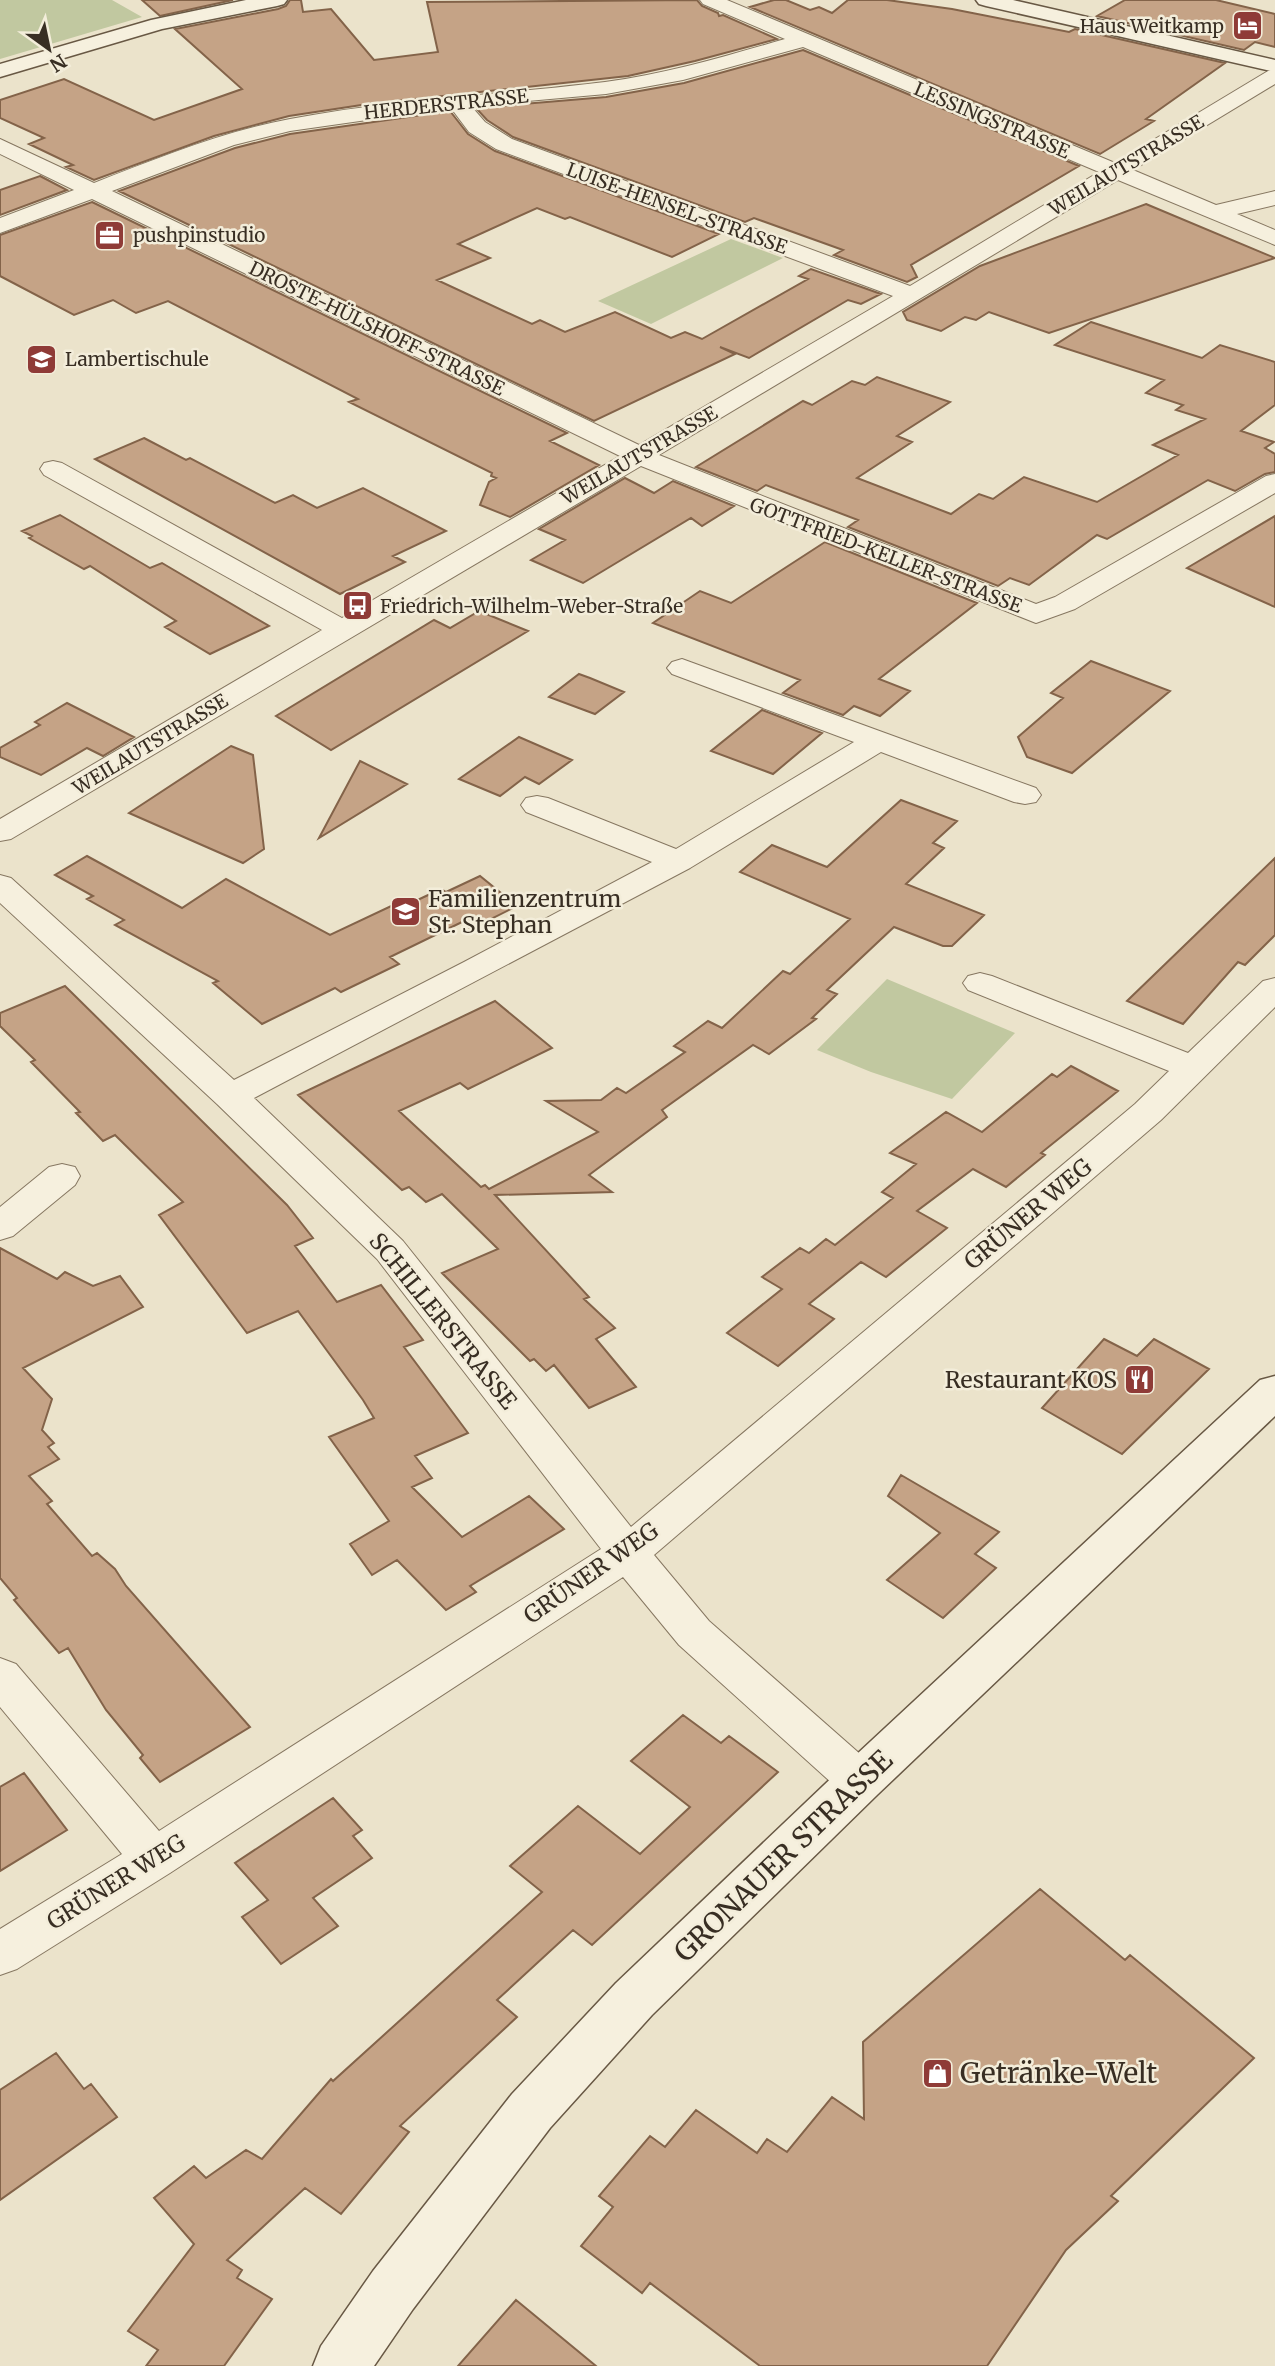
<svg xmlns="http://www.w3.org/2000/svg" width="1275" height="2366" viewBox="0 0 1275 2366" font-family="Merriweather,serif">
  <style>
    .green { fill: #c1c8a0 }
    .building { fill: #c5a386; stroke: #836349; stroke-width: 2 }
    .lines { fill: none; stroke-linecap: round; stroke-linejoin: round }
    .minor-casing { stroke: #867761; stroke-width: 2 }
    .secondary-casing { stroke: #685844; stroke-width: 3 }
    .minor { fill: #f6f0de; fill-rule: evenodd }
    .secondary { fill: #f6f0de; fill-rule: evenodd }
    .labels { text-anchor: middle; stroke-width: 5; stroke-linejoin: round; paint-order: stroke }
    .far-poi-label { font-size: 19px; fill: #382e23; stroke: #f3edda; text-anchor: start }
    .far-street-label { font-size: 19px; fill: #382e23; stroke: #f3edda }
    .poi-label { font-size: 23px; fill: #382e23; stroke: #f3edda; text-anchor: start }
    .street-label { font-size: 23px; fill: #382e23; stroke: #f3edda }
    .near-street-label { font-size: 28px; fill: #382e23; stroke: #f3edda }
    .near-poi-label { font-size: 28px; fill: #382e23; stroke: #f3edda; text-anchor: start }
  </style>
  <rect width="100%" height="100%" fill="#ebe3cb"/>
  <path class="green" d="M0,0H112L142,17L0,59Z
    M731,239L783,258L651,324L598,301Z
    M887,979L1015,1033L952,1099L871,1072L817,1050Z"/>
  <path class="building" d="M142,0H233L160,16Z
    M290,0H301L303,12L331,9L374,60L438,52L427,2L697,0L702,6L718,13L719,16L723,15L777,39L695,61L628,76L368,104L289,116L214,136L94,180L66,167L73,165L29,144L44,138L0,118V100L64,79L154,120L242,89L175,29L278,9L286,6Z
    M774,0H786L810,10L819,7L832,13L848,0H887L952,9L1069,32L1075,29L1225,63L1146,119L1154,121L1100,154L750,7Z
    M1125,0H1216L1275,14V47L1255,42L1244,50L1097,16Z
    M803,50L1079,166L911,265L917,277L907,282L834,255L843,250L754,218L745,222L513,137L487,120L476,108L606,97L684,83Z
    M450,111L468,134L495,151L719,234L672,257L570,217L565,219L537,208L458,244L490,258L437,280L532,324L540,320L565,332L615,312L671,338L685,332L702,339L808,279L799,276L811,269L881,294L861,304L848,300L749,358L720,347L735,354L594,421L119,191L235,148L290,134Z
    M40,176L67,190L0,215V190Z
    M92,202L567,433L550,441L599,465L510,517L480,505L489,482L496,478L491,476L492,473L349,402L358,399L168,301L136,313L113,300L74,315L0,276V235Z
    M1146,204L1275,258L1049,333L989,312L976,320L965,317L941,331L907,320L903,312L980,266Z
    M1091,322L1202,358L1220,345L1275,362V405L1241,431L1274,442L1265,448L1275,454V472L1265,474L1235,491L1208,480L1107,539L1097,535L1029,585L1010,578L998,586L848,527L858,520L766,485L757,491L696,467L803,401L812,405L852,381L865,385L877,377L950,402L897,436L912,442L857,478L951,514L979,494L993,499L1024,477L1097,502L1178,455L1153,445L1205,419L1176,410L1183,405L1146,393L1164,380L1055,345Z
    M144,438L186,460L190,458L275,503L293,495L317,508L363,488L446,531L393,556L405,562L340,594L95,459Z
    M625,478L654,493L673,481L734,506L702,526L691,518L583,583L531,560L565,540L539,529Z
    M60,515L150,568L162,563L269,626L210,654L165,627L176,621L90,566L84,569L29,538L32,536L22,531Z
    M1275,516V607L1187,568Z
    M825,542L977,603L879,679L910,691L880,716L854,706L843,715L783,693L800,680L653,623L700,591L731,603Z
    M479,611L528,631L331,750L276,716L434,620L450,628Z
    M1091,661L1170,691L1072,773L1027,757L1018,737L1063,698L1051,693Z
    M579,674L590,678L624,692L595,714L549,697Z
    M67,703L134,737L103,756L87,748L41,775L0,757V748L40,725L35,722Z
    M762,710L822,733L773,774L711,751Z
    M519,737L572,760L539,784L525,777L500,796L459,779Z
    M231,746L253,755L264,849L243,863L129,813Z
    M360,761L407,784L319,838Z
    M901,800L957,821L933,843L944,848L906,884L984,915L952,946H943L894,927L827,990L837,994L812,1018L816,1019L769,1054L753,1045L662,1110L667,1117L589,1175L612,1192L495,1195L589,1297L584,1299L615,1328L596,1339L636,1387L589,1408L554,1365L546,1371L534,1359L530,1361L442,1273L498,1249L442,1194L426,1202L409,1187L402,1190L298,1095L495,1001L552,1048L468,1089L460,1083L399,1111L481,1187L485,1185L489,1189L598,1132L546,1101L601,1100L617,1088L626,1093L685,1052L674,1046L708,1021L722,1028L783,971L790,974L850,919L740,872L772,845L827,867Z
    M87,856L182,908L226,879L330,935L404,900L409,904L441,889L446,892L480,876L517,906L471,929L462,922L390,957L399,964L341,992L335,988L262,1024L213,983L218,981L115,925L124,920L87,899L93,896L55,875Z
    M1275,858V935L1245,965L1238,962L1183,1024L1127,1001Z
    M65,986L287,1205L313,1238L295,1246L337,1302L381,1285L423,1340L404,1347L468,1433L415,1456L432,1478L412,1487L462,1537L529,1496L564,1529L470,1586L476,1592L446,1610L397,1560L372,1575L350,1544L389,1521L329,1437L374,1418L363,1400L298,1311L247,1333L159,1215L183,1202L115,1135L103,1141L76,1113L80,1112L31,1062L35,1060L0,1026V1013Z
    M1071,1066L1118,1091L1041,1153L1045,1155L1006,1187L973,1169L917,1211L947,1228L886,1277L861,1262L809,1304L834,1319L778,1366L727,1333L782,1289L762,1277L800,1248L809,1253L826,1239L835,1245L893,1198L882,1192L916,1164L890,1153L946,1112L982,1132L1052,1074L1057,1077Z
    M0,1248L57,1279L65,1272L93,1286L120,1276L143,1307L23,1368L52,1399L42,1430L54,1443L48,1447L59,1459L29,1476L52,1501L47,1504L92,1556L97,1553L115,1569L126,1586L250,1727L160,1782L140,1758L143,1755L106,1710L68,1648L59,1653L14,1600L17,1598L0,1578Z
    M1104,1339L1137,1356L1154,1339L1209,1369L1122,1454L1042,1408Z
    M901,1475L999,1532L975,1554L996,1568L943,1618L887,1580L940,1533L888,1496Z
    M683,1715L721,1743L729,1736L778,1772L592,1945L573,1930L497,2000L517,2017L400,2126L409,2132L341,2214L305,2188L227,2260L242,2270L237,2278L272,2299L224,2366H146L158,2350L128,2331L194,2244L154,2198L194,2166L206,2178L246,2150L262,2159L331,2079L333,2081L542,1892L510,1866L578,1806L640,1854L690,1807L631,1761Z
    M24,1773L67,1830L0,1871V1787Z
    M333,1798L362,1830L353,1836L372,1858L313,1898L338,1926L281,1964L242,1917L268,1900L235,1863Z
    M1040,1889L1125,1960L1130,1955L1254,2058L1111,2196L1118,2201L1066,2250L987,2366H760L650,2283L642,2293L581,2246L613,2207L599,2196L650,2136L665,2147L696,2110L757,2153L767,2139L787,2152L832,2097L864,2119L863,2042Z
    M56,2053L84,2089L91,2084L117,2117L0,2200V2090Z
    M516,2300L596,2366H458Z"/>
  <g class="lines">
    <defs>
      <path id="minor" d="M700,0H727L1115,163L1268,71L1275,69V84L1133,170L1216,205L1275,191V205L1237,214L1275,230V245L1118,180L659,455L1036,604L1055,597L1266,476L1275,474V493L1075,609L1036,623L641,466L11,839L0,841V819L322,630L44,475L40,469L44,463L53,461L62,463L342,618L620,456L92,199L0,233V218L74,190L0,154V139L94,183C158,158 222,132 290,119C394,99 500,95 605,82C667,74 726,56 785,39L703,4ZM803,47L1099,172L910,286L512,139L485,122L471,106L606,94L683,80ZM451,108L469,132L496,149L893,296L639,445L112,191L234,145L290,131Z
        M682,659L1036,788L1041,795L1036,802L1025,804L1014,802L881,752L690,868L254,1098L403,1241L631,1527L1135,1104L1169,1071L968,990L963,983L968,976L980,973L992,976L1188,1053L1263,981L1275,978V1007L1161,1120L654,1555L709,1621L876,1768L883,1781L876,1794L860,1800L844,1794L679,1645L623,1577L170,1873L17,1969L0,1975V1929L122,1854L0,1707V1658L16,1664L159,1831L601,1549L377,1259L217,1104L0,903V875L11,878L234,1080L464,962L652,862L526,812L521,805L526,798L537,796L548,798L676,849L854,742L672,674L667,668L672,662Z
        M62,1164L75,1167L80,1176L75,1185L13,1236L0,1240V1207L49,1167Z"/>
      <path id="secondary" d="M246,0H287L284,4L277,6L162,29L0,77V64L151,20Z
        M976,0H1013L1275,60V72L986,6L979,4Z
        M1275,1376V1416L877,1795L652,2015L550,2128L413,2309L374,2366H313L321,2346L373,2271L512,2094L616,1983L843,1767L1260,1380Z"/>
    </defs>
    <use href="#minor" class="minor-casing"/>
    <use href="#secondary" class="secondary-casing"/>
    <use href="#minor" class="minor"/>
    <use href="#secondary" class="secondary"/>
  </g>
  <defs>
    <symbol id="hotel-square" viewBox="-11 -11 22 22"><rect x="-9" y="-9" width="18" height="18" rx="4" fill="#8f3b37" stroke="#f3edda"/><path d="M-6-4.5h1.5V1H6V5H4.5V3h-9V5H-6ZM-4 0a1.8 1.8 0 1 1 3.6 0ZM.5 0V-2.5h3Q6-2.5 6 0Z" fill="#fff"/></symbol>
    <symbol id="office-square" viewBox="-11 -11 22 22"><rect x="-9" y="-9" width="18" height="18" rx="4" fill="#8f3b37" stroke="#f3edda"/><path d="M-6-3h4V-5.5h4V-3h4V5H-6ZM-1-4.5V-3h2v-1.5ZM-6 0V1H6V0Z" fill="#fff"/></symbol>
    <symbol id="school-square" viewBox="-11 -11 22 22"><rect x="-9" y="-9" width="18" height="18" rx="4" fill="#8f3b37" stroke="#f3edda"/><path d="M0-5L7-2L0 1L-7-2ZM-4 1L0 2.5L4 1V4Q0 6-4 4Z" fill="#fff"/></symbol>
    <symbol id="bus-square" viewBox="-11 -11 22 22"><rect x="-9" y="-9" width="18" height="18" rx="4" fill="#8f3b37" stroke="#f3edda"/><path d="M-5-6H5V4H4V6H2V4H-2V6H-4V4H-5ZM-3.5-4V0h7V-4ZM-3.5 1.2v1.5H-2V1.2ZM2 1.2v1.5H3.5V1.2Z" fill="#fff"/></symbol>
    <symbol id="restaurant-square" viewBox="-11 -11 22 22"><rect x="-9" y="-9" width="18" height="18" rx="4" fill="#8f3b37" stroke="#f3edda"/><path d="M-5-6h1v4h1v-4h1v4h1v-4h1v5L-1.5 .5V6h-2V.5L-5-1ZM5-6V6H3V1.5H1.5Q1.5-4 5-6Z" fill="#fff"/></symbol>
    <symbol id="shop-square" viewBox="-11 -11 22 22"><rect x="-9" y="-9" width="18" height="18" rx="4" fill="#8f3b37" stroke="#f3edda"/><path d="M-5-2.5h2.3a2.7 3.5 0 0 1 5.4 0H5L5.5 6h-11ZM-1.5-2.5h3a1.5 2.3 0 0 0-3 0Z" fill="#fff"/></symbol>
  </defs>
  <g fill-rule="evenodd">
    <use href="#hotel-square" x="1230" y="8" width="35" height="35"/>
    <use href="#office-square" x="92" y="218" width="35" height="35"/>
    <use href="#school-square" x="24" y="342" width="35" height="35"/>
    <use href="#bus-square" x="340" y="588" width="35" height="35"/>
    <use href="#school-square" x="388" y="894" width="35" height="35"/>
    <use href="#restaurant-square" x="1122" y="1362" width="35" height="35"/>
    <use href="#shop-square" x="920" y="2056" width="35" height="35"/>
  </g>
  <g class="labels">
    <g class="far-poi-label">
      <text x="1224" y="33" text-anchor="end">Haus Weitkamp</text>
      <text x="133" y="242">pushpinstudio</text>
      <text x="65" y="366">Lambertischule</text>
      <text x="380" y="613">Friedrich-Wilhelm-Weber-Straße</text>
    </g>
    <g class="far-street-label">
      <text transform="translate(446 104) rotate(-6)" y="7">HERDERSTRASSE</text>
      <text transform="translate(992 120) rotate(23)" y="7">LESSINGSTRASSE</text>
      <text transform="translate(1126 165) rotate(-31)" y="7">WEILAUTSTRASSE</text>
      <text transform="translate(677 208) rotate(20)" y="7">LUISE-HENSEL-STRASSE</text>
      <text transform="translate(377 328) rotate(26)" y="7">DROSTE-HÜLSHOFF-STRASSE</text>
      <text transform="translate(639 455) rotate(-30)" y="7">WEILAUTSTRASSE</text>
      <text transform="translate(886 555) rotate(21)" y="7">GOTTFRIED-KELLER-STRASSE</text>
      <text transform="translate(150 744) rotate(-31)" y="7">WEILAUTSTRASSE</text>
    </g>
    <g class="poi-label">
      <text x="428" y="907">Familienzentrum<tspan x="428" dy="26">St. Stephan</tspan></text>
      <text x="1117" y="1388" text-anchor="end">Restaurant KOS</text>
    </g>
    <g class="street-label">
      <text transform="translate(1028 1214) rotate(-40)" y="8">GRÜNER WEG</text>
      <text transform="translate(443 1321) rotate(51)" y="8">SCHILLERSTRASSE</text>
      <text transform="translate(591 1573) rotate(-35)" y="8">GRÜNER WEG</text>
      <text transform="translate(116 1882) rotate(-32)" y="8">GRÜNER WEG</text>
    </g>
    <g class="near-street-label">
      <text transform="translate(783 1856) rotate(-44)" y="10">GRONAUER STRASSE</text>
    </g>
    <g class="near-poi-label">
      <text x="960" y="2083">Getränke-Welt</text>
    </g>
  </g>
  <g transform="translate(49 49) rotate(147)" stroke="#f3edda" stroke-width="5" paint-order="stroke">
  <path d="M0-5L12 26L0 18L-12 26Z" fill="#382e23"/>
  <text y="-10" font-size="19" font-weight="bold" text-anchor="middle" fill="#382e23">N</text>
  </g>
</svg>
